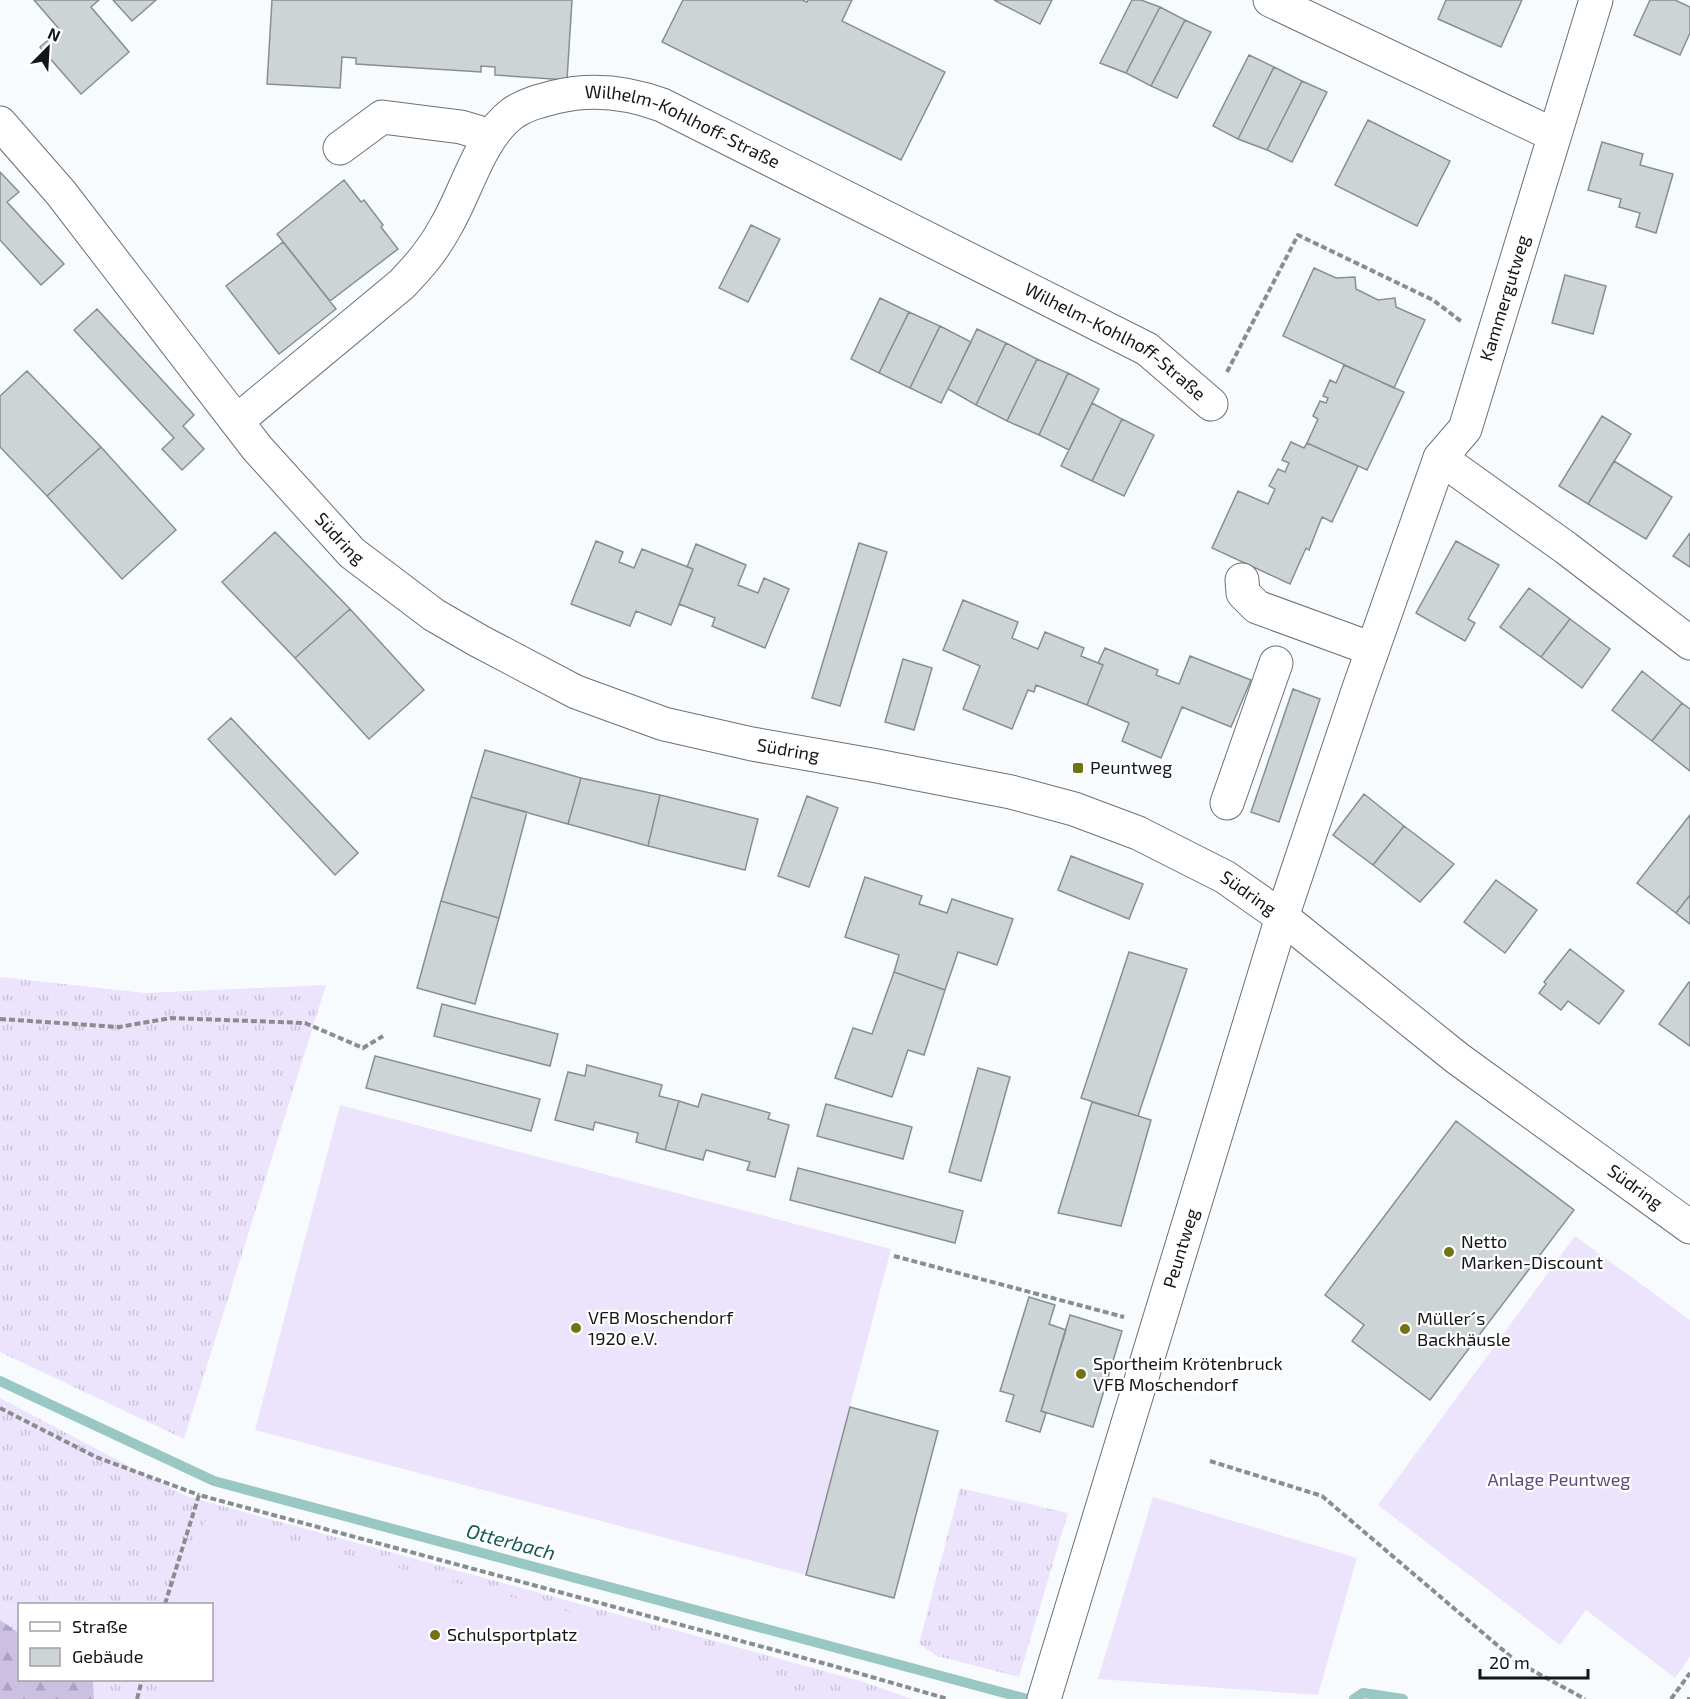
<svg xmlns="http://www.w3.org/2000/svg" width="1690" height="1699" viewBox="0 0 1690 1699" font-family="'Exo 2',sans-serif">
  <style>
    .grass { fill: url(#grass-tufts) }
    .forest { fill: url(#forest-firs) }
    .garden { fill: #ece4fd }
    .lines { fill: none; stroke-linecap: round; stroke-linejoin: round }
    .stream { stroke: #98c7c4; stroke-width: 10 }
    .building { fill: #cdd4d6; stroke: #888f91; stroke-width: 1.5 }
    .minor-casing { stroke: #6c7175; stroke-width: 35 }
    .path { stroke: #8a8d8f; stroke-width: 4; stroke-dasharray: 6 3; stroke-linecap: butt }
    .minor { stroke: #fff; stroke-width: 33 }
    .poi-dot { fill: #727318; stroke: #fff; stroke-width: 2 }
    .labels { text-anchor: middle; stroke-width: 4.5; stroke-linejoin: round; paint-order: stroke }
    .street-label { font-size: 18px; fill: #131516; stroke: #fff }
    .poi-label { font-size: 18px; fill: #131516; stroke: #fff; text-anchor: start }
    .park-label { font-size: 18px; fill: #5c4a7b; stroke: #fff }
    .water-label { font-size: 20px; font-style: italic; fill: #155755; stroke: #fff }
  </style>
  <defs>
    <pattern id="grass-tufts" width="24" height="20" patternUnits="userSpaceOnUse" patternTransform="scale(1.5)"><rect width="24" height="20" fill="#ece4fd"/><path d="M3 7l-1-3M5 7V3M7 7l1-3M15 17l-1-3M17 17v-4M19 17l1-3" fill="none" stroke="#cac3d8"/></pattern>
    <pattern id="forest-firs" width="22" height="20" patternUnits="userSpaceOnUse" patternTransform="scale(1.5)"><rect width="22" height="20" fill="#cbbfe2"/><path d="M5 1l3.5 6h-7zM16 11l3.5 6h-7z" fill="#ada3c1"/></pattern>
  </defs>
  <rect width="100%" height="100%" fill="#f8fbfe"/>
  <path class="grass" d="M0,977L145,993L326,985L184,1439L0,1352Z
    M0,1398L186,1496L864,1682L912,1699H94L93,1681L91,1680H212V1604H20L19,1633L0,1620Z
    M960,1488L1068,1513L1019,1677L937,1656L919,1644Z"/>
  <path class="forest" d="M0,1620L19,1633L20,1680H91L93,1681L94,1699H0Z"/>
  <path class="garden" d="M340,1105L891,1249L806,1575L255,1430Z
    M1575,1236L1690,1320V1657L1675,1678L1586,1610L1560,1645L1378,1505Z
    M1153,1497L1357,1558L1318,1695L1098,1679Z
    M206,1519L777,1665L768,1699H153L158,1680H212V1604H180Z"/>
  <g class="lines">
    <path class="stream" d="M0,1381L214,1481L1027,1699
      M1354,1699L1363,1693L1403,1699"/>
  </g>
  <path class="building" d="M34,0H99L91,7L129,52L81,94L40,47L60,30Z
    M113,0H156L132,21Z
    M272,0H572L567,80L495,75V67L481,66V72L356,64V58L342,57L340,88L267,84Z
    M683,0H802L807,2L808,0H852L842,21L945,72L901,160L662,42Z
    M994,0H1052L1040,24Z
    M1132,0H1141L1160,7L1126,73L1100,63Z
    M1446,0H1522L1501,47L1438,19Z
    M1650,0H1675L1690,7V33L1680,55L1634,35Z
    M1160,7L1185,20L1151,86L1126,73Z
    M1185,20L1211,32L1177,98L1151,86Z
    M1249,55L1274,67L1238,139L1213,126Z
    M1274,67L1302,81L1267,150L1238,139Z
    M1302,81L1327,92L1292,162L1267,150Z
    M1368,120L1450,161L1417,226L1335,185Z
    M1602,142L1643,154L1640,165L1673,174L1656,233L1636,227L1640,213L1619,207L1621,199L1588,190Z
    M0,172L19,192L7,202L64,264L41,285L0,240Z
    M344,180L361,202L364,200L383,225L381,227L398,249L330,301L277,234Z
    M751,225L780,239L748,302L719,288Z
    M283,242L336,309L279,354L226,286Z
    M1314,268L1336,278L1355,277L1356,289L1378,300L1395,298L1396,307L1425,320L1394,388L1283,336Z
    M1565,275L1606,286L1593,334L1552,323Z
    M880,298L909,312L879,373L851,359Z
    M97,309L194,415L183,426L204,449L182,470L162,449L174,438L74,330Z
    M909,312L940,326L910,388L879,373Z
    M940,326L971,342L941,403L910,388Z
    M977,329L1006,343L976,405L948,389Z
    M1006,343L1037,359L1007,421L976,405Z
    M1037,359L1068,373L1039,435L1007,421Z
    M1344,365L1404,392L1367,470L1307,443L1318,419L1313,416L1320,401L1326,403L1328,398L1323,396L1330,380L1336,383Z
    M27,371L101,447L47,496L0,447V396Z
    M1068,373L1099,389L1069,450L1039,435Z
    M1092,403L1122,419L1092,481L1061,466Z
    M1602,416L1631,434L1588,504L1559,486Z
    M1122,419L1154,435L1124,496L1092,481Z
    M1291,442L1304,448L1307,443L1358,466L1332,522L1322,517L1309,550L1306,548L1290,584L1212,548L1238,491L1268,504L1275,489L1269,486L1278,469L1285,472L1289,463L1282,460Z
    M101,447L176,530L122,579L47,496Z
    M1614,461L1672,497L1646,539L1588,504Z
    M275,532L350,609L295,658L222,582Z
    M1690,533V567L1673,556Z
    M596,541L623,552L619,562L634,568L642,549L693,569L671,625L636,611L630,626L571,604Z
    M1456,541L1499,565L1468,619L1475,623L1465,641L1416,613Z
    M859,543L887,552L840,706L812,698Z
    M696,544L746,565L738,585L758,593L764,578L789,589L765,648L712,626L715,618L679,604L693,569L687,567Z
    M1529,588L1570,619L1541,657L1500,627Z
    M963,600L1018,622L1012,638L1038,649L1045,632L1084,648L1081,656L1103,665L1087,705L1036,685L1034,692L1028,690L1012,729L963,709L980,666L943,650Z
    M350,609L424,690L369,739L295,658Z
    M1570,619L1610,649L1582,688L1541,657Z
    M1105,648L1158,670L1156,675L1179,684L1190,656L1251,680L1231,727L1182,707L1161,758L1122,741L1129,723L1087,705L1103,665L1098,663Z
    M903,659L932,668L914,730L885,722Z
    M1642,671L1682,703L1652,741L1612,710Z
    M1293,689L1320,699L1279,822L1251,812Z
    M1682,703L1690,709V771L1652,741Z
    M231,718L358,853L335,875L208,739Z
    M485,750L581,778L568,824L471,797Z
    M581,778L660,795L648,846L568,824Z
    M1364,794L1404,826L1373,865L1333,835Z
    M660,795L758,819L745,870L648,846Z
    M807,796L838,808L809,887L778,876Z
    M471,797L527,812L499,918L441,901Z
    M1690,815V895L1676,913L1637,883Z
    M1404,826L1454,864L1420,902L1373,865Z
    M1071,856L1143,884L1129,919L1058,890Z
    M865,877L922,896L919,904L947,913L952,899L1013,919L997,965L958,952L945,990L894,972L899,955L845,937Z
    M1496,880L1537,910L1505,953L1464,922Z
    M1690,895V924L1676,913Z
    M441,901L499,918L475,1004L417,988Z
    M1570,949L1624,991L1599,1024L1568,1001L1561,1010L1539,993L1546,984L1544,982Z
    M1129,952L1187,969L1138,1116L1081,1098Z
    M894,972L945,990L924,1055L908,1050L892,1097L835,1078L853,1028L872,1034Z
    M1689,982L1690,983V1046L1659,1024Z
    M442,1004L558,1034L550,1066L434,1036Z
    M375,1056L540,1099L531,1131L366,1088Z
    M587,1065L662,1085L659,1096L679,1101L665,1150L636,1142L638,1133L595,1122L593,1130L555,1120L568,1072L585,1076Z
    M978,1068L1010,1077L981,1181L949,1172Z
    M702,1094L770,1113L768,1119L789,1125L775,1177L747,1170L750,1162L706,1150L703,1160L665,1150L679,1101L698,1107Z
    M1092,1102L1151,1120L1121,1226L1058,1213Z
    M826,1104L912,1127L903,1159L817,1136Z
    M1456,1121L1574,1210L1430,1400L1352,1341L1364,1325L1325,1295Z
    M798,1168L963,1211L955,1243L790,1200Z
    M1029,1297L1055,1305L1049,1324L1066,1330L1041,1411L1046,1413L1040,1432L1006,1421L1014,1395L1000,1391Z
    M1070,1315L1122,1331L1093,1427L1041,1411Z
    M850,1407L938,1431L894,1598L806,1575Z"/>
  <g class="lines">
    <defs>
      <g id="minor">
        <path d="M1270,0L1554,135"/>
        <path id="s1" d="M0,123L61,193L257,448L352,553L434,615L479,641L576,692L664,724L752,744L877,766L1011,792L1074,809L1138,833L1225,877L1282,917L1457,1058L1690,1227"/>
        <path d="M340,148L382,117L461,127L491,136"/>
        <path id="s2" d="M237,421L402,284C420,265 434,249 446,226C467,191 479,138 513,113C526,104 540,101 555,97C591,88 627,92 662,105L1147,349L1211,404"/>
        <path d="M1440,458L1566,548L1690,643"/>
        <path d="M1242,580L1243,593L1257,607L1372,649"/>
        <path d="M1227,803L1276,663"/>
        <path id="s3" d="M1044,1699L1282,917L1358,691L1440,458L1465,429L1596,0"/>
      </g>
    </defs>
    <use href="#minor" class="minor-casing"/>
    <path class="path" d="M1227,372L1298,235L1433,300L1462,322
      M0,1019L119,1027L171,1018L305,1023L363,1048L383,1036
      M894,1256L1124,1317
      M0,1408L96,1457L199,1495
      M1210,1461L1322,1496L1517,1662L1585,1699
      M165,1604L199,1495L830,1665L948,1699
      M137,1699L142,1680
      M1671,1699L1690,1673
      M1687,1699H1690"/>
    <use href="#minor" class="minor"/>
  </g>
  <g class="poi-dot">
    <rect x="1072" y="762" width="12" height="12" rx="3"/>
    <circle cx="1449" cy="1252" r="6"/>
    <circle cx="576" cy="1328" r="6"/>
    <circle cx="1405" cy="1329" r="6"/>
    <circle cx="1081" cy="1374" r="6"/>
    <circle cx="435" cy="1635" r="6"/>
  </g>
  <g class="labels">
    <g class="street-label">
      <text dy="6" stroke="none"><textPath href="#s2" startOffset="600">Wilhelm-Kohlhoff-Straße</textPath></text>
      <text dy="6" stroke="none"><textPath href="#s3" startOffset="1478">Kammergutweg</textPath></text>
      <text dy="6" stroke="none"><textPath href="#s2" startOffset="1086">Wilhelm-Kohlhoff-Straße</textPath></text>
      <text dy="6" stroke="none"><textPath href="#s1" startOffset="537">Südring</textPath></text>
      <text dy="6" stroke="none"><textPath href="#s1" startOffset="1041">Südring</textPath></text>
      <text dy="6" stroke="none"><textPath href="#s1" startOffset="1527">Südring</textPath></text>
      <text dy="6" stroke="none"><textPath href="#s1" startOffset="2013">Südring</textPath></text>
      <text dy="6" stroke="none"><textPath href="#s3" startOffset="471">Peuntweg</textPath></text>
    </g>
    <g class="poi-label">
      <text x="1090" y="774">Peuntweg</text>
      <text x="1461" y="1248">Netto<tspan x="1461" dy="21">Marken-Discount</tspan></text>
      <text x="588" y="1324">VFB Moschendorf<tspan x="588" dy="21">1920 e.V.</tspan></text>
      <text x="1417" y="1325">Müller´s<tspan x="1417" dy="21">Backhäusle</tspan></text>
      <text x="1093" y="1370">Sportheim Krötenbruck<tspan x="1093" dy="21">VFB Moschendorf</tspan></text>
      <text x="447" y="1641">Schulsportplatz</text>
    </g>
    <g class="park-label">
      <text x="1559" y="1486">Anlage Peuntweg</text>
    </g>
    <g class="water-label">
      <text transform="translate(511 1542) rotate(15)" y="7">Otterbach</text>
    </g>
  </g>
  <rect x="18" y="1603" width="195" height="78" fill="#ffffff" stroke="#a1a1a2" stroke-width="1.5"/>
  <rect x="30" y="1622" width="30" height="9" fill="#ffffff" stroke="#a1a1a2" stroke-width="1.5"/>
  <text x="72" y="1633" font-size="18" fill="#131516">Straße</text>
  <rect x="30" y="1648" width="30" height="18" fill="#cdd4d6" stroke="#a1a1a2" stroke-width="1.5"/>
  <text x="72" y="1663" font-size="18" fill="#131516">Gebäude</text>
  <g transform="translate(48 48) rotate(24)" stroke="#ffffff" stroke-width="4.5" paint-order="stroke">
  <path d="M0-4.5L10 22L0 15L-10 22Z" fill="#131516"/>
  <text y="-9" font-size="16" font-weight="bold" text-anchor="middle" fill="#131516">N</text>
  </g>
  <path d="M1480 1669v9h108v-9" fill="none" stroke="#131516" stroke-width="3"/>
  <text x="1489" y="1669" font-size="18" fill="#131516" stroke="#ffffff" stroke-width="4.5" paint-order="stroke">20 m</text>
</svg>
